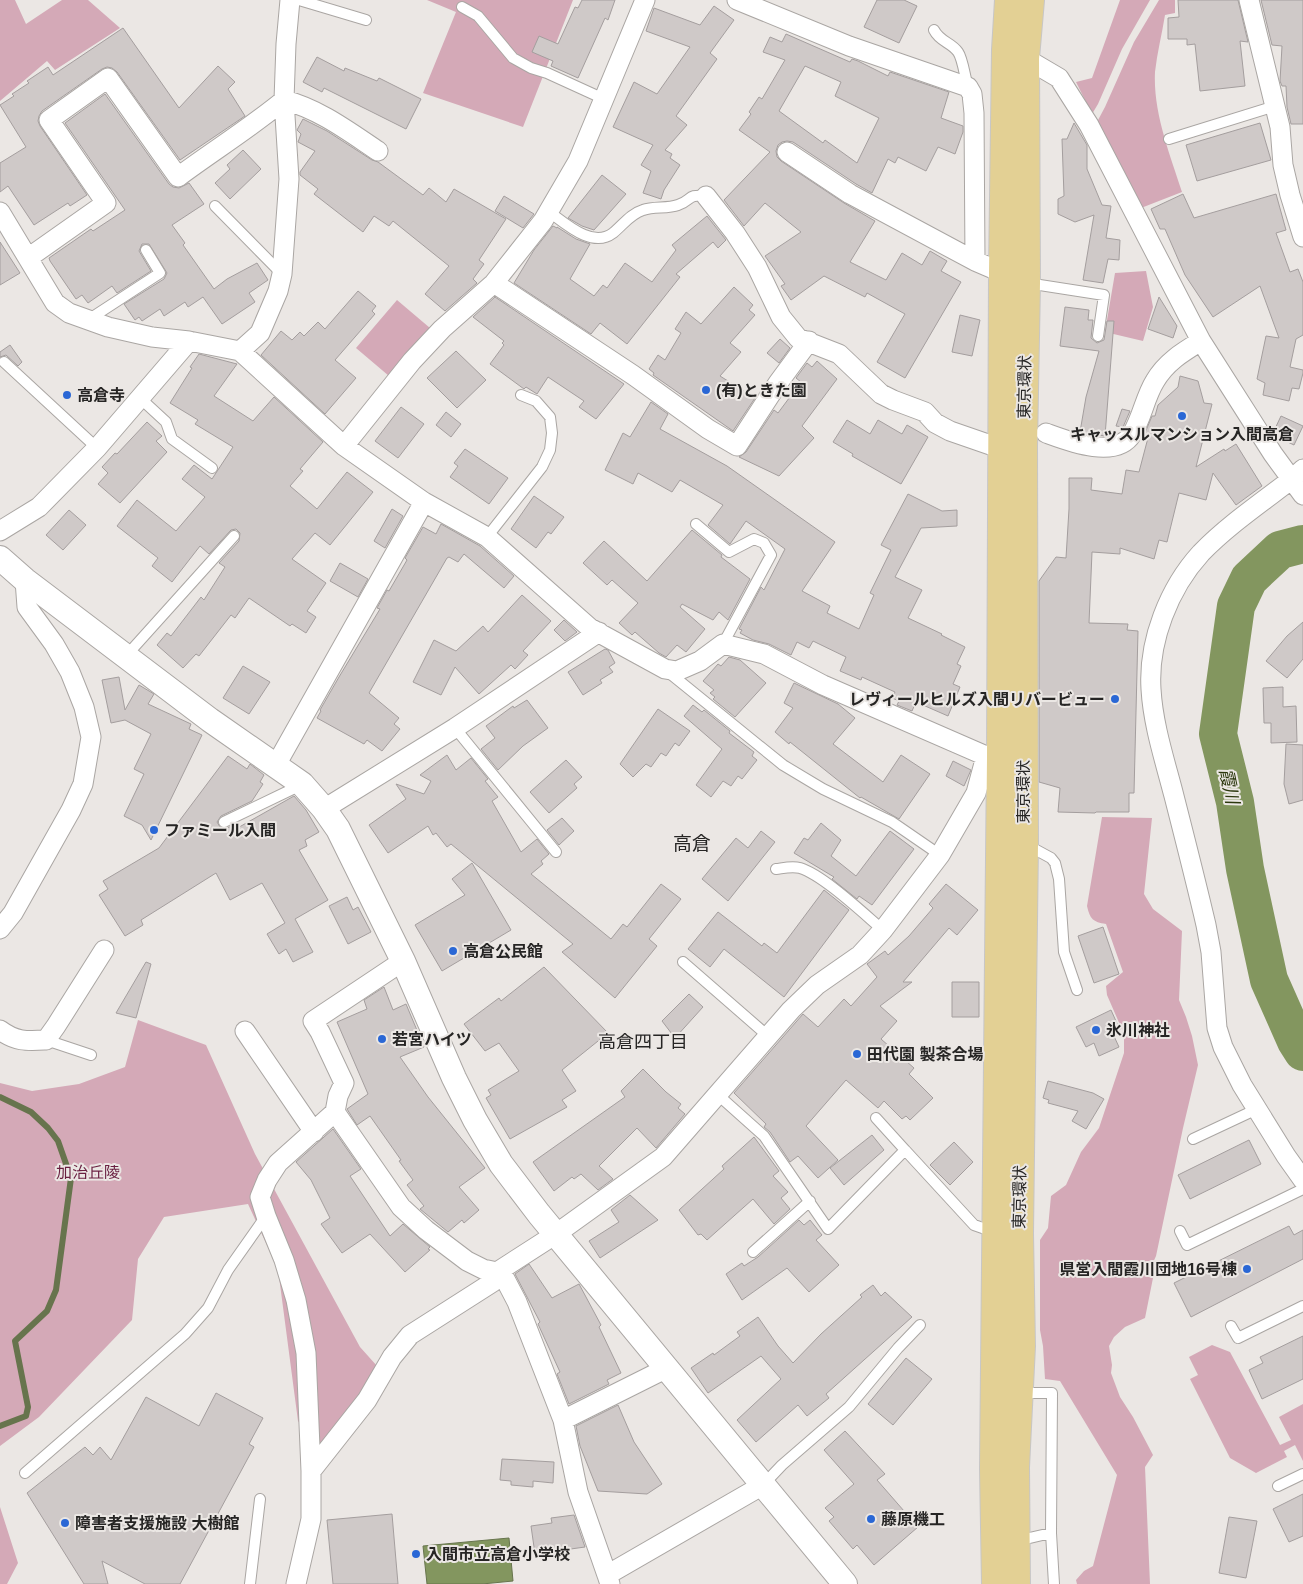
<svg xmlns="http://www.w3.org/2000/svg" width="1303" height="1584" viewBox="0 0 1303 1584" font-family="Helvetica,'Noto Sans JP',sans-serif">
  <style>
    .green { fill: #d4a9b7 }
    .water { fill: #83965f; stroke: #67744d }
    .lines { fill: none; stroke-linecap: round; stroke-linejoin: round }
    .stream { stroke: #67744d; stroke-width: 6 }
    .river { stroke: #83965f; stroke-width: 38 }
    .building { fill: #cfc9c8; stroke: #a49e9e; fill-rule: evenodd }
    .service-casing { stroke: #aaa6a3; stroke-width: 12 }
    .minor-casing { stroke: #aaa6a3; stroke-width: 21 }
    .tertiary-casing { stroke: #aaa6a3; stroke-width: 26 }
    .trunk-casing { stroke: #c7c6c6; stroke-width: 30 }
    .service { stroke: #fff; stroke-width: 10 }
    .minor { stroke: #fff; stroke-width: 19 }
    .tertiary { stroke: #fff; stroke-width: 24 }
    .trunk { stroke: #e3d094; stroke-width: 28 }
    .poi-dot { fill: #2a67d5; stroke: #ebe7e4; stroke-width: 2 }
    .labels { text-anchor: middle; stroke-width: 4; stroke-linejoin: round; paint-order: stroke }
    .street-label { font-size: 16px; fill: #262524; stroke: #ebe7e4 }
    .poi-label { font-size: 16px; font-weight: bold; fill: #262524; stroke: #ebe7e4; text-anchor: start }
    .park-label { font-size: 16px; fill: #691f40; stroke: #ebe7e4 }
    .water-label { font-size: 18px; font-style: italic; fill: #2c380e; stroke: #ebe7e4 }
    .neighbourhood-label { font-size: 18px; fill: #262524; stroke: #ebe7e4 }
    .quarter-label { font-size: 19px; fill: #262524; stroke: #ebe7e4 }
  </style>
  <rect width="100%" height="100%" fill="#ebe7e4"/>
  <path class="green" d="M0,0H15L26,24L62,0H88L120,28L55,70L47,61L0,101Z
    M427,0H573L523,127L423,93L456,12Z
    M1120,0H1150L1122,49L1098,104L1092,114L1076,82L1092,78Z
    M1159,0H1175V13L1165,15C1162,34 1157,53 1155,72C1153,113 1170,154 1182,192L1141,208L1097,122L1105,107L1134,42Z
    M1146,271L1153,307L1143,341L1105,332L1115,273Z
    M397,300L430,328L389,376L356,348Z
    M1102,817L1152,818L1144,894L1153,909L1182,931L1179,1000L1186,1017L1192,1036L1198,1065L1183,1128L1156,1256L1151,1267L1153,1278L1145,1318L1125,1327L1114,1337L1109,1346L1112,1365L1111,1373L1120,1397L1133,1417L1153,1455L1145,1467L1150,1584H1077L1076,1580L1084,1571L1093,1566L1117,1475L1060,1381L1045,1379L1043,1346L1040,1330V1240L1048,1228L1051,1196L1066,1185L1081,1152L1099,1128L1124,1053V1034L1107,995L1106,986L1123,972L1106,924C1093,922 1090,919 1087,906Z
    M138,1020L206,1045L255,1154L360,1347L386,1376L319,1447L298,1421L278,1269L248,1204L164,1217L138,1259L132,1320L39,1417L0,1446V1083L32,1091L79,1084L125,1067Z
    M1212,1345L1230,1352L1280,1445L1291,1440L1279,1417L1303,1404V1461L1295,1445L1284,1451L1287,1457L1256,1473L1230,1458L1190,1379L1198,1375L1189,1357Z
    M0,1507L18,1563L7,1584H0Z"/>
  <path class="water" d="M509,1538L513,1581L482,1584H427L423,1546Z"/>
  <g class="lines">
    <path class="stream" d="M0,1097L31,1112L48,1128L58,1141L71,1178L56,1290L47,1311L15,1341L28,1407L26,1416L0,1426"/>
    <path class="river" d="M1303,544L1280,550L1249,579L1236,606L1218,734L1235,802L1245,869L1269,980L1296,1041L1303,1052"/>
  </g>
  <path class="building" d="M582,0H615L608,20L605,18L578,78L551,66L553,61L532,52L539,36L558,44L575,7L578,8Z
    M877,0H904L917,6L899,43L864,27Z
    M1178,0H1238L1248,42L1240,41L1245,86L1200,91L1195,44L1187,45V39H1168V18L1179,17Z
    M1261,0H1303V124H1291L1287,107L1286,86H1282L1280,81L1282,46L1272,45Z
    M714,6L734,20L710,53L717,59L676,116L687,125L665,150L672,154L670,158L680,165L664,190L661,199L643,193L651,171L641,165L653,145L613,127L634,82L657,94L690,47L646,31L654,8L700,25Z
    M123,28L179,108L218,66L235,82L228,89L245,116L180,160L117,72L112,68L107,67L102,69L42,111L39,116L38,121L40,126L87,195L70,206L68,203L34,225L8,186L0,192V163L26,147L0,105L14,96L12,94L29,83L27,81L48,67L53,75Z
    M786,34L850,62L852,59L858,61L888,76L890,72L949,92L941,118L963,126V132L955,154L938,147L926,171L898,157L895,163L888,159L872,193L856,184L793,142L787,141L782,142L778,145L776,151L777,157L781,161L844,203L875,221L850,262L886,280L902,253L922,265L930,251L947,261L941,271L961,282L905,378L877,362L905,314L867,293L865,297L824,276L791,300L781,286L785,284L765,256L801,232L765,203L744,226L724,200L770,152L739,130L751,114L749,112L759,97L762,99L785,60L763,52L770,37L782,42ZM805,66L841,82L835,96L879,118L857,163L825,140L823,143L779,111Z
    M317,57L344,71L345,68L377,81L379,78L421,99L406,129L324,88L322,92L303,82Z
    M105,94L169,184L173,187L179,188L189,183L204,204L172,225L185,243L183,245L214,289L227,279L257,263L268,280L249,293L255,302L222,324L203,297L188,307L185,302L164,316L160,309L142,321L139,317L135,320L124,304L164,279L167,273L149,244H142L139,251L151,271L117,293L112,286L88,303L82,295L76,299L50,261L49,258L91,229L93,231L125,210L65,123Z
    M303,119L327,131L372,160L378,162L423,195L429,188L446,202L454,189L506,219L479,260L484,264L473,279L477,283L445,311L425,294L449,266L393,221L389,226L374,216L363,232L314,194L318,189L300,175V172L315,151L298,142L301,134L297,130Z
    M1074,123L1087,145V169L1102,205L1111,206L1106,238L1120,240L1119,260L1108,259L1103,283L1083,280L1094,215L1075,222L1058,214V199L1064,196L1062,139H1067Z
    M1260,123L1271,160L1197,181L1186,145Z
    M243,150L261,169L230,199L215,183L230,169L227,165Z
    M602,175L626,194L594,230L582,226L568,218Z
    M1183,194L1194,218L1276,194L1286,230L1276,233L1290,272L1298,269L1303,282V335L1296,339L1290,367L1303,370V373L1299,389L1292,388L1289,401L1263,395L1265,383L1257,379L1266,336L1279,338L1260,286L1213,317L1185,275L1165,229H1160L1151,209Z
    M504,196L534,214L523,228L495,211Z
    M707,216L726,240L718,248L713,242L676,274L680,277L627,344L600,323L591,334L514,283L534,250L553,226L557,228V227L576,239L590,244L570,279L594,296L603,285L607,288L625,263L652,282L676,250L672,245Z
    M0,242L20,273L0,285Z
    M734,287L753,305L749,310L755,315L730,343L741,352L720,376L755,398L733,431L653,375L654,373L649,369L658,355L665,360L681,333L675,329L686,312L701,324Z
    M358,291L376,306L372,311L375,314L335,360L356,378L325,414L261,355L281,331L292,340L300,332L304,336L318,322L325,329Z
    M495,297L624,384L596,419L579,407L584,401L548,377L537,394L526,387L524,389L490,364L504,345L502,343L504,341L473,317Z
    M1159,297L1177,326L1173,338L1148,329Z
    M1065,307L1089,310L1088,320H1093L1091,338L1097,343L1104,340L1107,321H1114L1105,436L1080,432L1086,397L1099,351L1060,346Z
    M960,315L980,320L972,356L952,352Z
    M780,339L790,348L779,363L767,353Z
    M10,345L22,362L18,366L6,355L0,357V352Z
    M456,351L486,380L457,408L427,378Z
    M199,354L237,364L214,396L253,421L274,397L323,442L300,469L303,471L290,486L317,509L347,472L373,492L330,545L315,533L292,559L326,583L307,611L316,617L306,633L292,624L290,626L249,598L235,618L231,615L199,656L196,654L183,668L157,645L167,633L171,636L201,597L204,600L225,567L219,563L239,541L240,533L236,529L231,530L209,554L200,546L172,582L152,566L158,558L117,526L137,500L176,531L205,497L182,479L194,465L212,479L233,447L195,424L198,420L170,403L192,368L190,367Z
    M817,361L837,379L802,426L814,438L779,476L739,457L746,452L774,410L778,413L801,382L796,378L807,363L812,367Z
    M1180,376L1198,381L1204,403L1212,404L1196,467L1224,449L1225,451L1236,444L1262,486L1236,505L1213,473L1206,500L1179,493L1167,542L1159,540L1154,559L1120,548V554L1092,552L1089,623L1128,624L1127,630L1138,631L1134,793H1129V812H1096L1095,813L1058,812L1060,788L1039,782V581L1056,557L1066,558L1069,509V478H1092L1091,490L1122,494L1126,470L1139,472L1149,434L1145,433L1152,416H1155L1158,405L1178,387Z
    M651,402L668,414L660,429L727,466L835,542L802,591L830,606L827,613L859,629L874,595L870,593L891,550L881,545L908,494L942,511L957,510V526L921,528L895,577L922,590L908,618L942,634L941,635L965,647L957,664L961,666L953,684L960,687L948,716L916,702L912,711L897,705L899,701L892,698L895,692L862,677L861,680L840,671L846,657L813,641L809,648L797,642L791,655L769,644L753,640L740,633L742,630L739,629L761,587L764,590L785,549L746,521L730,544L708,525L723,505L680,480L672,492L638,473L633,484L605,470L623,433L630,437Z
    M401,407L424,424L398,458L375,441Z
    M1122,409L1130,411L1123,427L1116,426Z
    M446,412L461,424L451,437L436,425Z
    M1281,416L1303,426L1294,445L1275,436L1273,433Z
    M847,420L870,434L878,420L902,434L907,425L928,437L901,484L852,456L853,454L833,442Z
    M147,422L162,436L156,441L167,452L120,503L98,484L108,473L102,467L115,453L117,454Z
    M465,449L508,478L489,504L450,477L458,466L454,463Z
    M534,496L564,517L551,534L548,532L536,548L511,529Z
    M392,509L403,516L385,548L374,541Z
    M69,510L86,525L63,550L46,535Z
    M441,524L480,546L514,576L504,588L464,554L458,562L449,557L447,558L369,693L399,718L394,724L400,729L382,751L367,740L364,744L317,718L321,711L320,710L339,677L380,609L377,608L387,590L389,591L407,560L405,558L423,527L436,534Z
    M692,530L722,555L721,557L750,579L728,620L719,612L713,620L682,604L680,607L705,629L686,652L677,645L666,657L659,653L635,632L632,635L619,623L638,603L612,580L607,585L583,563L604,541L647,581Z
    M340,563L368,579L358,597L330,581Z
    M522,595L551,621L523,651L528,655L515,669L511,665L479,694L455,667L441,695L413,682L434,640L456,651L483,626L488,632Z
    M564,620L577,632L565,641L554,630Z
    M1303,622V659L1287,678L1266,661L1287,636Z
    M605,649L608,650L615,663L609,667L613,672L600,680L602,683L583,695L568,672Z
    M729,657L740,660L766,683L735,717L713,699L715,697L710,693L714,690L703,681L718,664L721,666Z
    M243,666L270,682L249,714L223,698Z
    M119,677L125,710L139,685L154,694L148,704L191,724L189,729L202,735L151,840L142,825L124,816L144,774L134,769L151,734L125,720L111,723L102,680Z
    M794,683L838,704L855,718L833,744L883,782L901,755L930,774L899,819L861,797L860,798L790,742L789,744L775,732L793,708L784,703Z
    M1283,687V707L1296,706L1297,742L1271,743V723H1264L1263,688Z
    M527,700L548,728L523,746L498,770L481,749L495,738L486,726L513,706L514,708Z
    M693,705L702,712L704,710L730,731L729,733L754,752L752,756L757,760L742,779L738,776L731,786L723,781L711,797L696,785L722,749L684,716Z
    M658,709L690,731L679,746L675,743L666,756L661,753L651,767L646,764L633,777L620,764Z
    M1286,744L1303,745V800L1289,804L1284,784Z
    M447,755L456,770L471,758L488,779L485,781L498,797L492,801L521,852L537,839L549,854L541,861L543,864L531,874L611,939L623,924L627,927L661,884L681,899L649,939L657,946L615,998L562,952L573,944L451,844L447,847L436,833L433,835L428,826L388,853L369,825L406,799L396,784L424,794L431,781L420,775Z
    M228,756L247,769L250,764L264,775L260,782L263,784L252,801L221,816L217,822L220,827L227,828L239,823L234,830L294,796L306,810L319,832L305,840L307,846L299,850L328,900L295,919L313,952L293,962L286,949L279,954L267,934L285,923L262,883L230,900L216,873L141,920L143,925L125,936L99,895L108,889L103,881L159,848Z
    M566,760L582,777L574,784L577,788L549,813L530,792Z
    M953,761L971,770L964,786L946,776Z
    M562,818L574,831L559,845L547,830Z
    M821,823L841,840L831,856L856,876L890,831L914,849L872,905L859,896L857,899L832,879L834,877L794,853L804,838L808,840Z
    M761,831L775,842L728,901L702,879L736,838L748,848Z
    M472,863L511,930L442,971L415,925L465,895L452,879Z
    M946,884L978,910L957,935L949,928L903,982H912L880,1006L897,1021L881,1039L914,1068L909,1074L933,1098L910,1120L906,1116L902,1119L884,1101L878,1108L846,1080L806,1126L838,1160L818,1178L798,1156L790,1162L770,1132L764,1127L766,1124L734,1093L803,1014L818,1027L844,999L851,1006L877,977L867,964L885,951L888,955L909,936L933,908L929,904Z
    M824,890L849,910L784,997L724,949L710,967L688,949L718,912L762,946L764,943L777,953Z
    M347,897L353,910L358,907L371,932L348,944L329,906Z
    M1103,927L1119,974L1094,983L1078,936Z
    M146,962L151,964L136,1018L116,1013Z
    M544,967L608,1033L562,1070L576,1091L562,1100L567,1107L510,1139L486,1098L491,1095L488,1090L519,1071L499,1043L485,1051L464,1024L499,998L501,1001Z
    M952,982H979V1017H952Z
    M384,987L393,1010L406,1004L424,1047L400,1057L428,1097L485,1168L459,1187L479,1210L464,1223L462,1220L448,1232L420,1209L424,1206L407,1185L413,1180L399,1161L401,1160L370,1116L357,1125L347,1109L368,1094L337,1022L367,1009L364,1000Z
    M689,994L703,1007L675,1038L662,1021Z
    M1111,1010L1120,1030L1113,1034L1119,1047L1099,1056L1094,1043L1086,1047L1076,1027Z
    M643,1069L666,1092L681,1104L678,1108L685,1114L656,1148L637,1128L599,1166L613,1179L598,1190L581,1174L574,1179L572,1177L554,1191L533,1162L625,1097L621,1091Z
    M1048,1081L1093,1093L1104,1099L1086,1129L1072,1121L1078,1111L1048,1103L1049,1100L1043,1098Z
    M333,1129L361,1169L350,1176L390,1236L403,1224L430,1247L428,1249L430,1250L405,1272L370,1234L342,1253L321,1224L330,1218L311,1180L296,1162Z
    M872,1135L884,1150L844,1185L830,1168Z
    M754,1137L779,1171L773,1176L788,1192L781,1198L790,1209L774,1224L753,1199L707,1240L701,1234L698,1235L679,1210L724,1169L722,1166Z
    M1249,1140L1261,1164L1190,1199L1178,1175Z
    M954,1142L973,1162L950,1185L930,1165Z
    M630,1195L658,1220L600,1258L589,1241L619,1222L611,1210Z
    M799,1220L804,1225L810,1220L822,1235L816,1240L839,1265L809,1292L787,1268L742,1300L726,1274L742,1263L744,1266L758,1257Z
    M1289,1226L1294,1235L1303,1230V1259L1191,1317L1174,1283Z
    M529,1264L552,1298L579,1284L601,1325L599,1327L621,1373L607,1380L609,1384L569,1404L557,1374L560,1372L538,1324L540,1322L515,1274Z
    M873,1285L881,1296L885,1292L912,1317L826,1394L829,1398L807,1416L798,1405L756,1442L737,1420L781,1379L761,1356L708,1393L691,1368L713,1353L714,1355L740,1336L737,1332L758,1317L778,1346L793,1363L821,1334L862,1297L860,1295Z
    M1303,1336V1379L1262,1399L1249,1370L1263,1363L1260,1357Z
    M906,1358L932,1379L893,1425L868,1404Z
    M216,1393L263,1418L249,1444L254,1447L180,1584H145L102,1561L108,1584H84L27,1493L85,1447L93,1455L100,1447L111,1460L146,1397L199,1426Z
    M618,1405L634,1442L662,1484L647,1494L598,1491L580,1446L576,1426Z
    M845,1431L885,1474L877,1480L918,1527L874,1565L857,1545L853,1549L829,1521L834,1517L825,1508L854,1484L824,1450Z
    M502,1459L554,1462L553,1483L533,1481V1487L511,1485V1481L500,1480Z
    M1303,1494V1536L1289,1542L1273,1509Z
    M392,1514L398,1584H333L327,1520Z
    M574,1515L585,1547L535,1554L531,1526L552,1523L551,1518Z
    M1229,1517L1257,1521L1246,1578L1219,1573Z"/>
  <g class="lines">
    <defs>
      <path id="service" d="M299,0L366,20
        M462,7L478,16L513,58L531,68L547,73L604,99
        M934,30C940,42 951,42 958,52C963,59 965,78 968,87
        M1169,139L1275,106
        M215,206L282,274
        M548,211C565,223 592,249 613,233C623,225 630,214 643,210C654,206 667,209 678,205C693,200 686,194 706,196
        M1027,283L1104,295L1098,336
        M88,320L160,273L146,250
        M4,362L97,448
        M140,398L166,422L172,439L212,468
        M696,524L729,552L754,539L764,543L771,555L723,644
        M487,537L542,467L550,450L552,433L550,417L536,401L521,395
        M126,656L234,536
        M667,671L783,765L823,789L892,822L940,855
        M455,728L556,852
        M224,822L301,785
        M1027,845L1051,858L1055,863L1059,879L1064,952L1077,990
        M776,869C784,868 792,866 800,868C823,875 863,913 883,930
        M683,962L768,1036
        M46,1040L91,1055
        M717,1094L764,1136L828,1229L905,1150L974,1225L994,1232
        M876,1118L905,1150
        M1193,1139L1257,1109
        M1180,1231L1187,1245L1303,1189
        M753,1252L810,1201
        M1231,1326L1238,1338L1303,1306
        M1020,1393H1052L1051,1533
        M25,1473L185,1334L208,1308L228,1270L266,1216
        M763,1485L782,1465L849,1407L898,1348L920,1325
        M1278,1486L1303,1474
        M1017,1541L1051,1533L1054,1584
        M250,1584L260,1499"/>
      <path id="minor" d="M737,0L849,46L968,87L972,94L974,113L975,261L1003,273
        M1249,0L1280,127L1283,165L1290,195L1303,237
        M1025,58L1059,78L1089,125L1201,341L1273,454L1303,495
        M787,152L850,194L975,261
        M706,196L735,233L757,267L781,317L798,338L839,354L881,394L893,400L925,412L935,423L950,431L1002,449
        M0,212L55,303L69,313L108,327L152,337L189,341L240,351L344,446L424,502L487,537L590,628L665,669L677,671L700,661L723,644L764,654L823,685L986,756L1001,758
        M28,258L106,203L49,120L108,78L178,177C213,151 250,128 284,100C319,109 348,131 378,151
        M494,283L633,375L708,429L737,446L778,383L809,341
        M240,351L260,333L278,291L282,274L289,179L284,100L286,44L290,0
        M1046,433C1068,441 1116,460 1132,434C1142,418 1145,397 1155,381C1166,362 1183,352 1201,341
        M344,446L412,361L442,329L494,283L543,221L578,161L645,0
        M1303,469L1292,479C1262,502 1227,526 1201,553C1169,588 1148,641 1151,689C1153,725 1165,761 1174,796C1185,839 1196,882 1206,925L1211,952L1217,1028L1223,1047L1242,1085L1286,1156L1303,1180
        M0,531L39,507L97,448L189,341
        M276,765L424,502
        M324,809L455,728L599,632
        M0,929L13,913L71,810L83,784L91,737L84,707L70,672L54,644L27,607L25,580
        M0,1030C16,1042 27,1041 46,1040L56,1026L104,950
        M245,1031L314,1132
        M335,1112L401,1207L426,1230L467,1261L483,1269L497,1272L505,1279L517,1302L563,1420L578,1492L607,1575
        M563,1420L667,1368
        M311,1471L306,1353L296,1300L284,1260L266,1216L260,1197L267,1180L278,1163L335,1112L338,1096L344,1083L320,1032L313,1021L403,961
        M296,1584L311,1519V1471L367,1400L392,1357L410,1335L493,1282L497,1272L556,1234L663,1157L791,1010L817,985L860,955L883,930L940,855L976,793L986,756
        M610,1584L607,1575L763,1485"/>
      <path id="tertiary" d="M0,558L25,580L210,720L302,784L324,809L338,829L403,961L454,1078L475,1120L501,1164L539,1214L845,1584"/>
      <path id="trunk" d="M996,1584L994,1469L1001,758L1003,273L1006,50L1009,0
        M1016,1584L1015,1467L1021,1346L1019,1233L1024,844L1023,446L1026,283L1025,58L1030,0"/>
    </defs>
    <use href="#service" class="service-casing"/>
    <use href="#minor" class="minor-casing"/>
    <use href="#tertiary" class="tertiary-casing"/>
    <use href="#trunk" class="trunk-casing"/>
    <use href="#service" class="service"/>
    <use href="#minor" class="minor"/>
    <use href="#tertiary" class="tertiary"/>
    <use href="#trunk" class="trunk"/>
  </g>
  <g class="poi-dot">
    <circle cx="706" cy="390" r="5"/>
    <circle cx="67" cy="395" r="5"/>
    <circle cx="1182" cy="416" r="5"/>
    <circle cx="1115" cy="699" r="5"/>
    <circle cx="154" cy="830" r="5"/>
    <circle cx="453" cy="951" r="5"/>
    <circle cx="1096" cy="1030" r="5"/>
    <circle cx="382" cy="1039" r="5"/>
    <circle cx="857" cy="1054" r="5"/>
    <circle cx="1247" cy="1269" r="5"/>
    <circle cx="871" cy="1519" r="5"/>
    <circle cx="65" cy="1523" r="5"/>
    <circle cx="416" cy="1554" r="5"/>
  </g>
  <g class="labels">
    <g class="street-label">
      <text transform="translate(1024 387) rotate(-89)" y="6">東京環状</text>
      <text transform="translate(1023 792) rotate(-90)" y="6">東京環状</text>
      <text transform="translate(1019 1197) rotate(-89)" y="6">東京環状</text>
    </g>
    <g class="poi-label">
      <text x="716" y="396">(有)ときた園</text>
      <text x="77" y="401">高倉寺</text>
      <text x="1182" y="440" text-anchor="middle">キャッスルマンション入間高倉</text>
      <text x="1105" y="705" text-anchor="end">レヴィールヒルズ入間リバービュー</text>
      <text x="164" y="836">ファミール入間</text>
      <text x="463" y="957">高倉公民館</text>
      <text x="1106" y="1036">氷川神社</text>
      <text x="392" y="1045">若宮ハイツ</text>
      <text x="867" y="1060">田代園 製茶合場</text>
      <text x="1237" y="1275" text-anchor="end">県営入間霞川団地16号棟</text>
      <text x="881" y="1525">藤原機工</text>
      <text x="75" y="1529">障害者支援施設 大樹館</text>
      <text x="426" y="1560">入間市立高倉小学校</text>
    </g>
    <g class="park-label">
      <text x="88" y="1178">加治丘陵</text>
    </g>
    <g class="water-label">
      <text transform="translate(1229 786) rotate(78)" y="6">霞川</text>
    </g>
    <g class="neighbourhood-label">
      <text x="643" y="1048">高倉四丁目</text>
    </g>
    <g class="quarter-label">
      <text x="692" y="850">高倉</text>
    </g>
  </g>
</svg>
